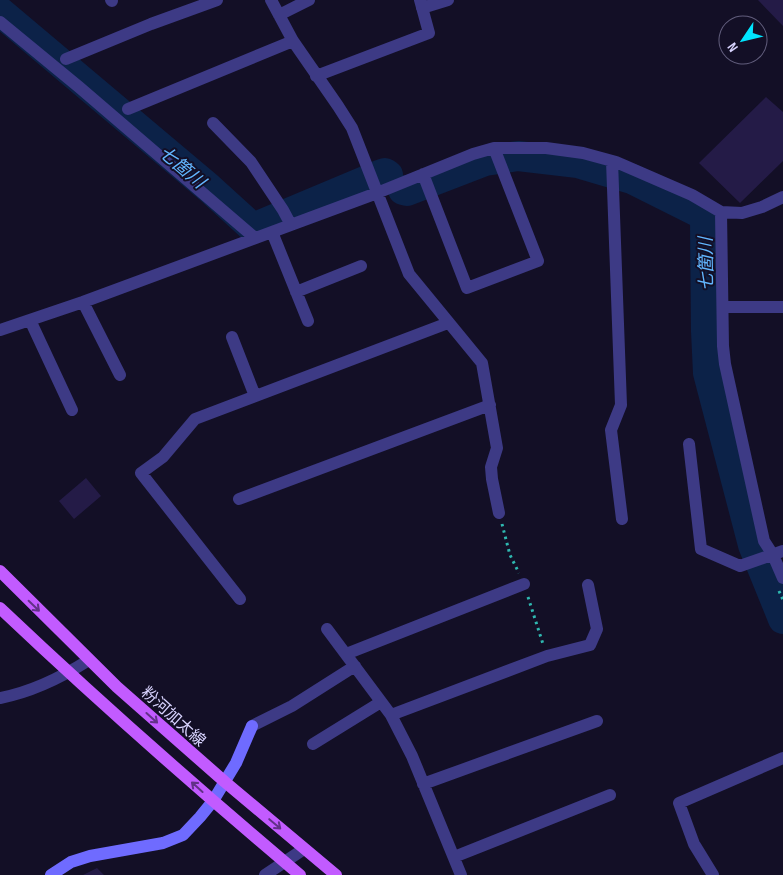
<svg xmlns="http://www.w3.org/2000/svg" width="783" height="875" viewBox="0 0 783 875" font-family="'Sofia Sans Condensed','Noto Sans JP',sans-serif">
  <style>
    .lines { fill: none; stroke-linecap: round; stroke-linejoin: round }
    .river { stroke: #0c2248; stroke-width: 30 }
    .building { fill: #241b47 }
    .path { stroke: #2fb8b0; stroke-width: 3; stroke-dasharray: 2.5 4; stroke-linecap: butt }
    .street { stroke: #3d3a85; stroke-width: 12 }
    .secondary { stroke: #6f6bff; stroke-width: 12 }
    .primary { stroke: #c25bff; stroke-width: 12 }
    .oneway { stroke: #623188 }
    .labels { text-anchor: middle; stroke-width: 4; stroke-linejoin: round; paint-order: stroke }
    .street-label { font-size: 16px; fill: #d9d4ff; stroke: #130f26 }
    .water-label { font-size: 18px; font-style: italic; fill: #62b6ff; stroke: #130f26 }
  </style>
  <rect width="100%" height="100%" fill="#130f26"/>
  <g class="lines">
    <path class="river" d="M0,12L209,188L253,228L379,175L385,173L388,175
      M403,190L407,191L485,161L518,156L578,163L632,179L702,214L705,220L706,331L708,373L753,545L783,619"/>
  </g>
  <path class="building" d="M758,0H783V26Z
    M766,97L783,112V161L740,203L699,163Z
    M86,478L101,496L74,519L59,501Z
    M97,868L104,875H83Z"/>
  <g class="lines">
    <path class="path" d="M502,524L510,555L519,573
      M779,591L783,600
      M528,597L543,644"/>
    <path class="street" d="M111,0L112,1
      M271,0L293,41L338,106L352,128L409,274L482,363L497,448L491,467L492,479L499,513
      M422,8L448,0
      M279,15L309,0
      M0,22L79,87L255,238
      M66,59L151,24L217,0
      M316,76L429,33L420,0
      M128,109L293,41
      M213,123L251,162L283,210L291,225
      M612,161L621,405L611,430L622,519
      M423,174L467,288L538,261L494,148
      M721,212L723,346L725,364L764,541L773,555L783,578
      M272,232L308,321
      M296,292L361,266
      M83,302L120,375
      M723,307H783
      M30,320L72,410
      M0,330L83,302L377,193L473,154L494,148H546L583,153L616,162L692,195L721,212L742,213L762,207L783,197
      M232,337L255,396
      M689,444L701,549L740,566L783,551
      M239,499L490,405
      M240,599L141,473L163,457L195,419L448,323
      M327,629L391,715L412,756L461,875
      M346,654L524,584
      M0,698C32,692 62,677 89,660
      M391,715L547,656L590,645L597,629L588,585
      M252,726L292,706L355,666
      M313,744L381,702
      M423,784L597,721
      M454,857L610,795
      M265,875L304,849
      M713,875L694,844L679,803L783,758"/>
    <path class="secondary" d="M51,875L71,862L90,856L163,843L183,835L200,817L213,801L236,763L252,726"/>
    <path class="primary" d="M0,571L117,687L225,782L336,875
      M0,608C97,700 198,789 300,875"/>
  </g>
  <defs><path id="oneway-shaft" d="M-6 0H5M1.5-3L5.5 0L1.5 3" fill="none" stroke-width="1.6" stroke-linecap="round" stroke-linejoin="round" transform="scale(1.25)"/></defs>
  <g class="oneway">
    <use href="#oneway-shaft" transform="translate(34 606) rotate(44)"/>
    <use href="#oneway-shaft" transform="translate(152 718) rotate(42)"/>
    <use href="#oneway-shaft" transform="translate(197 787) rotate(-138)"/>
    <use href="#oneway-shaft" transform="translate(275 824) rotate(40)"/>
  </g>
  <g class="labels">
    <g class="street-label">
      <text transform="translate(174 716) rotate(42)" y="6">粉河加太線</text>
    </g>
    <g class="water-label">
      <text transform="translate(182 167) rotate(40)" y="6">七箇川</text>
      <text transform="translate(706 264) rotate(-91)" y="6">七箇川</text>
    </g>
  </g>
  <g transform="translate(743 40) rotate(235)"><circle r="24" fill="#130f26" stroke="#625e7d"/>
  <path d="M0-4L9 19L0 12L-9 19Z" fill="#00e5ff"/>
  <text y="-8" font-size="14" font-weight="bold" text-anchor="middle" fill="#d9d4ff">N</text>
  </g>
</svg>
